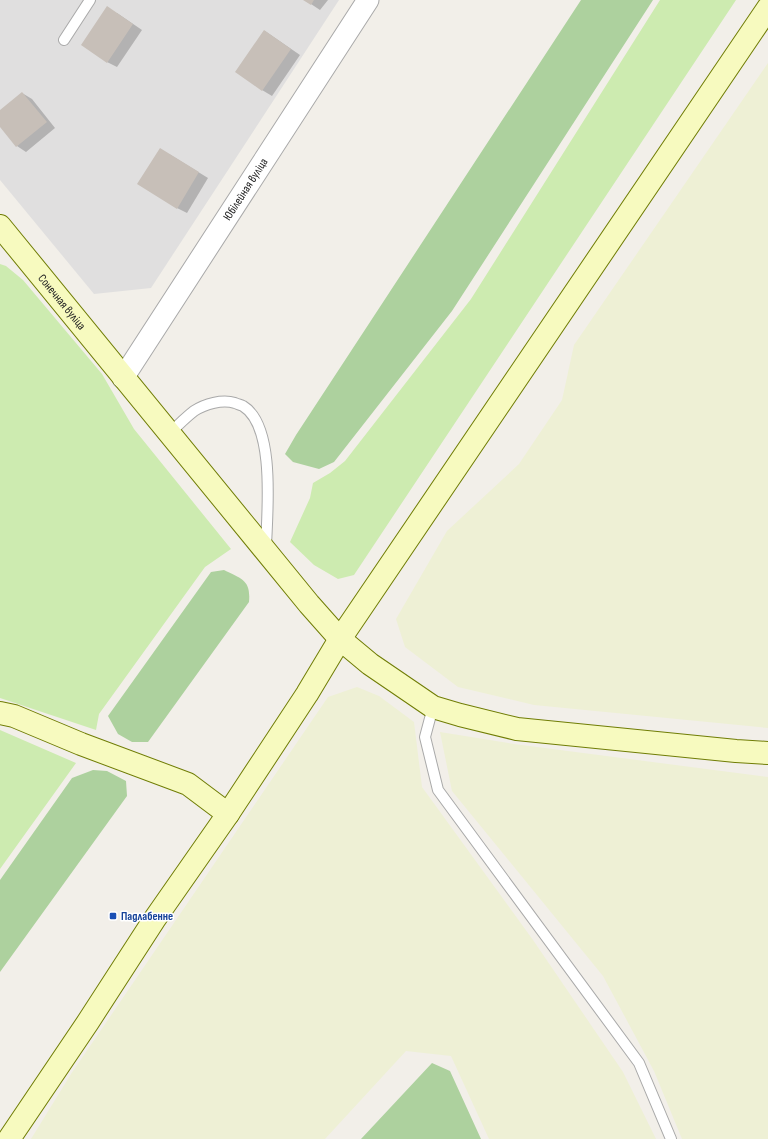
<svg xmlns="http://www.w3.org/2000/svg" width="768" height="1139" viewBox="0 0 768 1139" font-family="'Sofia Sans Condensed',sans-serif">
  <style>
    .residential { fill: #e0dfdf }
    .farmland { fill: #eef0d5 }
    .grass { fill: #cdebb0 }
    .forest { fill: #add19e }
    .shadow { fill: #0003 }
    .building { fill: #c7bfb8 }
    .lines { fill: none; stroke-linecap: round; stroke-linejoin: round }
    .lane-casing { stroke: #a9a9a9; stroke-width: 12 }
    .street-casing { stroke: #a9a9a9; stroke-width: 23 }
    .secondary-casing { stroke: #707d05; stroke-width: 24 }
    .lane { stroke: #fff; stroke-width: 10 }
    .street { stroke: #fff; stroke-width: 21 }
    .secondary { stroke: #f7fabf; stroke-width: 22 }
    .transit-dot { fill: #1a4fb4; stroke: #fff; stroke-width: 1.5 }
    .labels { text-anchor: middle; stroke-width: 3; stroke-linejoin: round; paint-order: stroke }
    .street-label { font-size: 12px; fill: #222; stroke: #fff }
    .transit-label { font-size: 12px; font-weight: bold; fill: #164399; stroke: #fff; text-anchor: start }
  </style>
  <rect width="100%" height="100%" fill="#f2efe9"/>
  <path class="residential" d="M0,0H339L151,288L94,294L0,180Z"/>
  <path class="farmland" d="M768,63V728L534,705L458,687L405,647L396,619L447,531L519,464L562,400L574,345Z
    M357,687L379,696L414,722L422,787L533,940L623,1072L656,1139H489L451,1056L406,1051L325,1139H31L71,1074L328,697Z
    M440,732L514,744L768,777V1139H682L654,1071L603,976L452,791Z"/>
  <path class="grass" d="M660,0H736L354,575L338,579L314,565L290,542L310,498L313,483L330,473L345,461L471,299Z
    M0,264L6,266L23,280L102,374L134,429L231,549L205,567L99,714L96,730L0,698Z
    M0,730L76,763L0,869Z"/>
  <path class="forest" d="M581,0H653L452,311L334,462L319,469L293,462L285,454L296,435Z
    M224,570C242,579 251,580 249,602L148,742H132L118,734L108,716L211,572Z
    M93,770L107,771L126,781L127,796L0,972V880L72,778Z
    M432,1063L450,1071L481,1139H361Z"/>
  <path class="shadow" d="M305,0H328L320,10Z
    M117,13L142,30L117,67L107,62Z
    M265,31L300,55L272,96L262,90Z
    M22,93L32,99L55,128L26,152L17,146L0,126V112Z
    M169,154L208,178L187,213L177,208Z"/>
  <path class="building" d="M303,0H314L311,5Z
    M107,6L133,24L107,63L81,45Z
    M264,30L291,49L262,91L235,72Z
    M22,92L47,122L16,147L0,127V110Z
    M160,148L199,172L177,209L137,184Z"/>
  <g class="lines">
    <defs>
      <path id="lane" d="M64,40L90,0
        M169,434C177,426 185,418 194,411C205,404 222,399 235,403C237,404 241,405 243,406C276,426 267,513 266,547
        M433,707L425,737L438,790L639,1063L671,1139"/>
      <g id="street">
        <path id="s1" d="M123,378L368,0"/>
      </g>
      <g id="secondary">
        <path id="s2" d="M0,226L309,604L340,639L370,664L433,707L460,715L517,729L736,751L768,753"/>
        <path d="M0,713L14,716L81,744L188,784L228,814"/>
        <path d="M9,1139L88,1022L154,920L228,814L307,694L340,639L768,8"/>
      </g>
    </defs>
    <use href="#lane" class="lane-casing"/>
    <use href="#street" class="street-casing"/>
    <use href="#secondary" class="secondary-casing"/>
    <use href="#lane" class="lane"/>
    <use href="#street" class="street"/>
    <use href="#secondary" class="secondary"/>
  </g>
  <rect class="transit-dot" x="109" y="912" width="8" height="8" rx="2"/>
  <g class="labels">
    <g class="street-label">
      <text dy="4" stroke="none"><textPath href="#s1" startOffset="225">Юбілейная вуліца</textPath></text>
      <text dy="4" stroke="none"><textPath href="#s2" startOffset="98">Сонечная вуліца</textPath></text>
    </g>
    <g class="transit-label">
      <text x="121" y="920">Падлабенне</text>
    </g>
  </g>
</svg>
